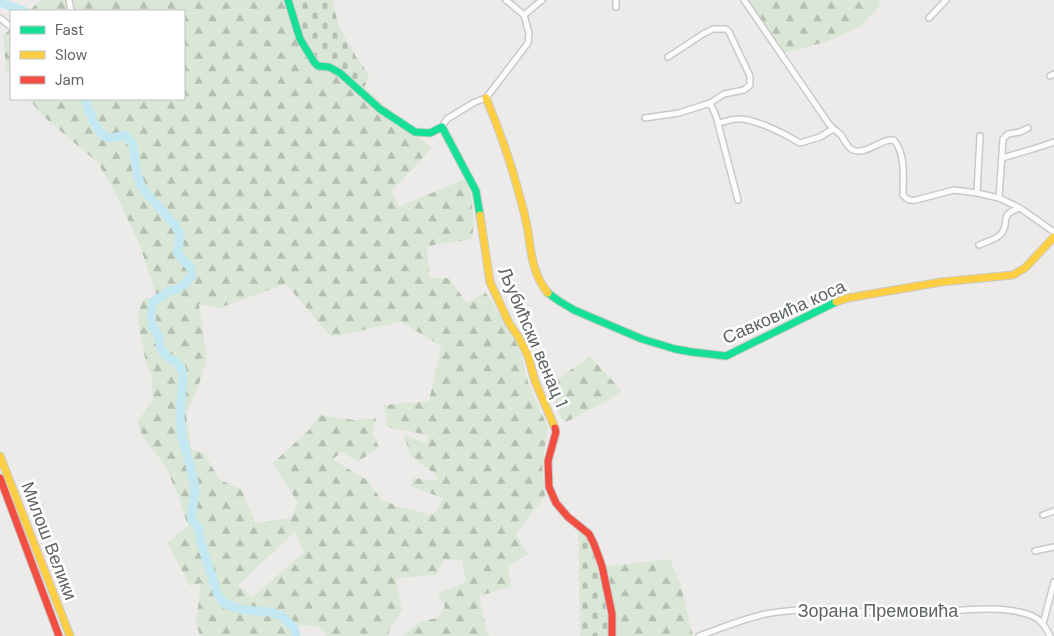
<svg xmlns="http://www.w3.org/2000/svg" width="1054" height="636" viewBox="0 0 1054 636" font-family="'DM Sans',sans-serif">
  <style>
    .forest { fill: url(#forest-firs); fill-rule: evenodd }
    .cemetery { fill: url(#cemetery-stones) }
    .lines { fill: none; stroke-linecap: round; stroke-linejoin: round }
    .river { stroke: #c3e8f1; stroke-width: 9 }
    .street-casing { stroke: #cac9c8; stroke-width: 8 }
    .fast-casing { stroke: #c9c9c8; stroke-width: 9 }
    .slow-casing { stroke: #c9c9c8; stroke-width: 9 }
    .jam-casing { stroke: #c9c9c8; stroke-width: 9 }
    .street { stroke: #fcfcfc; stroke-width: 5 }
    .fast { stroke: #16e098; stroke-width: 7 }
    .slow { stroke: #ffcf43; stroke-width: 7 }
    .jam { stroke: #f24e42; stroke-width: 7 }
    .labels { text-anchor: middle; stroke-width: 5; stroke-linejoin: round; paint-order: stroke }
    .street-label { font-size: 18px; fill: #5e6365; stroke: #fff }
  </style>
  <defs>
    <pattern id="forest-firs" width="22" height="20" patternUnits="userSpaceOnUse" patternTransform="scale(1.25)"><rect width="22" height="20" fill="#dbe7d6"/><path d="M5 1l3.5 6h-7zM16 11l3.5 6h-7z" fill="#b5bfb1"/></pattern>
    <pattern id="cemetery-stones" width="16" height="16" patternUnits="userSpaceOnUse" patternTransform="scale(1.25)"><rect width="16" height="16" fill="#dbe7d6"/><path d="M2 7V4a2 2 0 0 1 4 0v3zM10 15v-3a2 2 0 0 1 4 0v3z" fill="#b5bfb1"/></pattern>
  </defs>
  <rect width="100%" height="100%" fill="#edebe9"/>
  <path class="forest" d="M41,0H289L303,37L309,47L318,59L364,87L432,148L392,191L399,207L469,177L474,223L472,239L427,246L430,278H449L467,303L485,292L512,333L522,357L528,382L548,428L542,464L545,496L516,534L528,554L508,567L511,587L479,596L487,632L490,636H403L420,622L437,618L445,607L438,593L466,582L462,560L445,559L436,575L396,578L402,610L390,628L388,636H326L318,626L294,625L298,636H200L196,623L201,583L190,586L167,543L188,526L179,498L166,467L143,437L137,422L153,400L151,373L146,363L137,317L143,299L157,297L140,246L114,190L97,162L43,116L29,99H184V11H29ZM286,284L331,337L401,322L441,346L429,401L384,405L387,427L428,435L427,444L404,434L410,455L432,472L439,481L414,478L410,486L443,498L433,515L399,507L381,499L367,480L332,459L343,452L357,462L379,448L373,433L376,418L354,420L320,415L310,429L273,463L298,503L291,518L256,523L241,489L220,480L203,452L192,450L186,415L200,381L207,358L199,304L219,308ZM295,532L304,552L253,597L238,585Z
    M748,0H879L880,6L861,26L829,41L784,53Z
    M11,28V76L6,69L3,36Z
    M590,356L622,391L606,402L564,423V421L561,418L555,402L546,388Z
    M670,559L681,586L693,636H615L617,625L603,566Z"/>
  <path class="cemetery" d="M289,0H333C334,6 335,13 337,19C344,40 356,57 369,74L368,80L364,87L319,60L309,47L303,37Z
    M581,529L589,534C590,545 594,555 598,565C603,582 606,599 607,617L610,619V636H580L578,530Z"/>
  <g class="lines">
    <path class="river" d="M0,1L7,5L24,11
      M85,99C88,109 98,139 111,138C115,138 119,136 123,135L128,138L133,144L137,174L141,186L149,196L174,224L179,232L180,239L177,253L190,267L192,275L186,283L178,289L169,291L153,302C151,310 150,318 153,326C154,329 157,333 158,336C161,343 159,349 165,355C174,362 180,361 183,374L180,418L182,438L191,469L194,481L195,493L192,512V520L198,528L202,546L218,595L224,603L236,608L244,610L270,612L282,616L294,628L296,636"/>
    <defs>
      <path id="street" d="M69,0L71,11
        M506,0L524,15
        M616,0V7
        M744,0L829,124C833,129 837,131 841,135C844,139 846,145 851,149C861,156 876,144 886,141C888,140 891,140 894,140C906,155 903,177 903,195C907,200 910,201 916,200L954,190L977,193L999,198L1020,208L1054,232
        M524,15L542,0
        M0,18L11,27
        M929,18L946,0
        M668,57L703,34L713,29H726L729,32L750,76V85L744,90L724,94L710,103L716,116L738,200
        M1050,76L1054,74
        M645,118L679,113L710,103
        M718,123C725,122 734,118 741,119C758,120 785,134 800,143L820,137L833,129
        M442,127L447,119L475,102L486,98L528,43L529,33L524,15
        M1002,158L1033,149L1054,142
        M977,193L980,136
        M999,198L1003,139L1008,134L1020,132L1028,128
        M979,245C985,242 996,240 1001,234C1011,223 997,215 1020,208
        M1043,515L1054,511
        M1035,551L1054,547
        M1043,624L1054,582
        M699,636C722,628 747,617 771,613C818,605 866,614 912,613C948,613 996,603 1030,615C1041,619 1045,626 1050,636"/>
      <path id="fast" d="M288,0L300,39L314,62L318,66L329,67L340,73L380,109L415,132L430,133L442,127L476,191L480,215
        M548,293L559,301L574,310L642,339L675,349L692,352L726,356L836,302"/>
      <path id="slow" d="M486,98C500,131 512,166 521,201C524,211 526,221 528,231C531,254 533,275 548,293
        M480,215L490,282L509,323L519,338L528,356L535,381L555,428
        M836,302L848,298L941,282L1013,275L1025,268L1054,237
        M0,456L70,636"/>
      <path id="jam" d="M555,428L556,432L548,461L549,487L556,503L568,517L589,534L594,544L602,566L612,614V636
        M0,478L59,636"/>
    </defs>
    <use href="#street" class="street-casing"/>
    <use href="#fast" class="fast-casing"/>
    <use href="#slow" class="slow-casing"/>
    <use href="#jam" class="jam-casing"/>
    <use href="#street" class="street"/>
    <use href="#fast" class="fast"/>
    <use href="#slow" class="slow"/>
    <use href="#jam" class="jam"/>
  </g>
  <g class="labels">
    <g class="street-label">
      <text transform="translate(784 312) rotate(-24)" y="6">Савковића коса</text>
      <text transform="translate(533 337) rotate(67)" y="6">Љубићски венац 1</text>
      <text transform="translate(49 541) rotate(69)" y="6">Милош Велики</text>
      <text x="878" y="617">Зорана Премовића</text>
    </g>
  </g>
  <rect x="10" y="10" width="175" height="90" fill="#ffffff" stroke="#bfc1c1"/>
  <rect x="20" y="26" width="25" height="8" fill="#16e098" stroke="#bfc1c1"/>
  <text x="55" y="35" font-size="15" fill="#5e6365">Fast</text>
  <rect x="20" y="51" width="25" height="8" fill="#ffcf43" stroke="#bfc1c1"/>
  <text x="55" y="60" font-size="15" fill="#5e6365">Slow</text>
  <rect x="20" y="76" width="25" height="8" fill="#f24e42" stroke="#bfc1c1"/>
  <text x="55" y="85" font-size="15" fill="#5e6365">Jam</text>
</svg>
